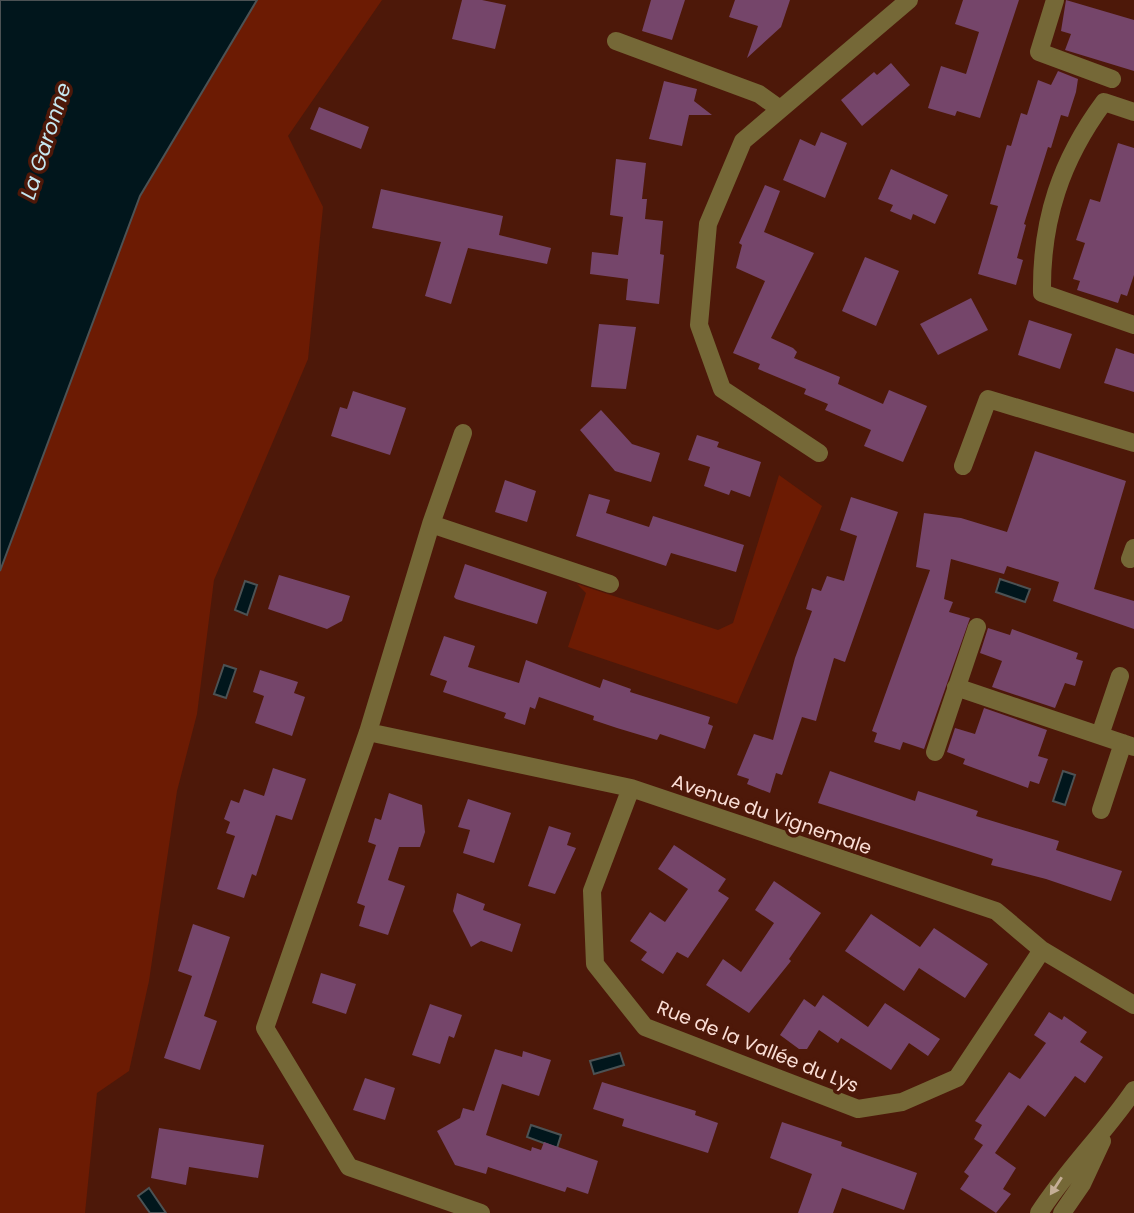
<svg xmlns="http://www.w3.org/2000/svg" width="1134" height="1213" viewBox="0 0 1134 1213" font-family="Poppins,sans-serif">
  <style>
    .green { fill: #6c1b03 }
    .water { fill: #01161c; stroke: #4c5254; stroke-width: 2 }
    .building { fill: #75456a }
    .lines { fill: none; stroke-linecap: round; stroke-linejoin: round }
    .minor { stroke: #756837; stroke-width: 18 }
    .oneway { fill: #c5ae96 }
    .labels { text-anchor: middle; stroke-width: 7; stroke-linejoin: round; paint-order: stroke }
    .street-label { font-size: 19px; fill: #faddd5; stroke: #4d1809 }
    .water-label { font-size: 21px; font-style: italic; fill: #c6e8f1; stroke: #4d1809 }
  </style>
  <rect width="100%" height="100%" fill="#4d1809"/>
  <path class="green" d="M257,0H382L288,136L323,207L308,359L214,580L197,714L177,791L149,981L129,1071L97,1093L85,1213H0V571L140,196Z
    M779,475L822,506L737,704L568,647L586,593L577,584L718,630L733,623Z"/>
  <path class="water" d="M0,0H257L140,196L0,571Z
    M1000,579L1030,589L1025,602L996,592Z
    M245,581L257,585L247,615L235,610Z
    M224,665L236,669L226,698L214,694Z
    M1063,771L1075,775L1065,805L1053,801Z
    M620,1053L624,1065L594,1074L590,1061Z
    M531,1125L561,1135L557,1148L527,1137Z
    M149,1188L166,1213H150L138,1196Z"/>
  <path class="building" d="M462,0H482L506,5L495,49L452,39Z
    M651,0H685L672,40L642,31Z
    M735,0H790L781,27L747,58L758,26L729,17Z
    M963,0H1019L980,118L957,111L955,116L928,108L941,66L966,74L979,32L955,24Z
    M1066,0L1134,20V71L1065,50L1071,34L1061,31Z
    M891,63L910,85L862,126L841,100L874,72L877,75Z
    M1058,71L1078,79L1076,92L1068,117L1061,115L1051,148L1048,147L1024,224L1026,225L1017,258L1023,260L1016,285L978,274L998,206L990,204L1007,145L1011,146L1021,113L1027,115L1038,80L1051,85Z
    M664,81L697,89L694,101L712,115H689L682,146L649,139Z
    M319,107L369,127L361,149L310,129Z
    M821,132L847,143L825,198L783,180L800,139L815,146Z
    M1118,143L1134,148V275L1127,296L1121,294L1118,303L1077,290L1080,281L1073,279L1085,243L1076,240L1090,199L1100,202Z
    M616,159L646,163L642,199H647L645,219L663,221L660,254L664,255L659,304L626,300L628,279L590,274L592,252L618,255L623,217L610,215Z
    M891,169L948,195L935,224L913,214L911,220L890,211L893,205L878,199Z
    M765,185L780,191L764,232L814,253L771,338L793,348L797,352L794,358L840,377L838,384L883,404L889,390L927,406L903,462L864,446L871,430L825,410L828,404L804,394L806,389L758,369L760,364L733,353L765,281L736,268L742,245L739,243Z
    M381,189L503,216L499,235L551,248L547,264L468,248L451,304L425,296L441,242L372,228Z
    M865,257L899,271L876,326L842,311Z
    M971,298L988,330L938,355L920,324Z
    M1029,320L1072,334L1060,369L1018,355Z
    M599,324L636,327L626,389L591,387Z
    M1116,348L1134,354V392L1104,383Z
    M353,391L406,408L390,455L331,436L340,407L347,409Z
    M601,410L632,444L660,453L651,482L615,471L580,430Z
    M697,435L719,442L717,447L761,462L750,497L731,490L729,495L704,486L710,467L688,460Z
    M1035,451L1126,481L1094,589L1134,601V629L1053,601L1059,582L1007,566L1004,574L951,559L944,599L953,602L949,612L970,618L924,749L903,742L900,750L874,742L877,733L872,731L930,570L916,567L924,513L961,518L1007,532Z
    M505,480L536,491L527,522L495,512Z
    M589,494L610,500L606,513L649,527L653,516L744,545L736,572L671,553L666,566L576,536Z
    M851,497L898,512L845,662L834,658L816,721L802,717L782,775L776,773L770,793L747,784L749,779L737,775L754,734L773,740L795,658L812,611L806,609L812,588L821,591L827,576L844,581L857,536L840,530Z
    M465,564L547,592L537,624L456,599L454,597Z
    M279,575L350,596L342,621L327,629L268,609Z
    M988,628L1010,635L1012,629L1078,653L1076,659L1083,661L1075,686L1065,683L1055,708L992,687L1002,661L980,653Z
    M444,636L475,646L468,667L519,683L526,660L600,688L603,679L631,689L630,692L710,717L708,724L713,726L705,749L660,734L657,740L617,728L593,720L594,716L539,697L535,709L530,707L525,725L504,718L506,713L443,692L447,681L430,675Z
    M260,670L298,682L294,693L305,697L292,736L255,723L264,696L253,692Z
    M984,708L1047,730L1038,756L1048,759L1039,784L1030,781L1028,788L963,764L965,759L947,752L955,728L975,734Z
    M273,768L306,779L292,820L276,815L256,876L252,874L244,898L217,889L235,836L226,833L230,822L224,819L231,800L239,803L244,789L264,796Z
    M830,771L915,801L918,791L978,811L976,816L1059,841L1056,850L1122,871L1111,901L1046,879L991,865L993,859L818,803Z
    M389,793L422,805L425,832L420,847H399L388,880L405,886L388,935L359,926L365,906L357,903L376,845L368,842L375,818L381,820Z
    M468,799L511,813L494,863L463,853L470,830L458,827Z
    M549,826L571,833L567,845L576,848L555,894L528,886Z
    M674,845L726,879L718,891L729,898L688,958L677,952L663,974L641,960L647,952L630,941L650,912L665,922L688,889L658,869Z
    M774,881L821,913L789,959L791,961L749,1013L706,985L723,959L741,972L774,923L755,910Z
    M457,893L485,904L483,910L521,924L512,952L481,941L471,947L453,911Z
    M871,914L920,947L934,928L988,964L965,998L919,968L904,991L845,951Z
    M193,924L230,937L204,1016L217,1021L200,1070L164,1058L192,976L178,971Z
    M321,973L356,984L346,1014L312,1003Z
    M823,995L868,1027L885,1003L940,1039L928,1056L909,1043L891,1070L841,1038L838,1043L819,1030L807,1049H799L780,1035L804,999L815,1007Z
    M430,1004L462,1015L454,1038L449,1036L440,1064L412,1055Z
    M1049,1012L1062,1020L1064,1016L1087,1032L1080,1042L1103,1057L1085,1083L1075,1076L1045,1117L1028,1105L995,1153L1016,1168L1003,1189L1011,1194L996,1213L960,1189L969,1176L964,1172L983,1145L974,1139L982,1125L975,1121L1009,1072L1020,1079L1046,1043L1034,1035Z
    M495,1049L522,1057L523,1051L551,1060L539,1096L502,1084L486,1135L531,1151L532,1147L541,1150L544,1142L598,1161L588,1194L567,1187L565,1192L488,1167L486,1174L455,1165L437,1131L460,1118L463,1108L474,1111Z
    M365,1078L395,1088L385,1120L353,1110Z
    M602,1082L696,1111L695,1115L718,1123L708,1153L622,1126L624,1119L593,1109Z
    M782,1122L842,1142L841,1146L917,1173L904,1210L842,1188L833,1213H798L812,1174L770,1158Z
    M159,1128L264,1145L258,1178L189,1167L186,1185L151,1178Z"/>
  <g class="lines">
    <path class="minor" d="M1055,0L1039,52L1112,79
      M616,41L759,94L780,109
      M1134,112L1104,102C1061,160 1041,220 1042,293L1134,325
      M463,433L431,524L368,732L265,1028L349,1167L481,1213
      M819,453L722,389L699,325L708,224L743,141L909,0
      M963,466L988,399L1134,443
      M431,524L610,584
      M1130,559L1134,548
      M956,687L1134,747
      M368,732L631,788L996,911L1042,950L1134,1005
      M1100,735L1120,676
      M935,752L977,627
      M631,788L592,891L595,964L645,1027L858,1109L902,1102L957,1078L1042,950
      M1101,810L1123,743
      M1039,1213C1068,1168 1104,1134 1134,1090
      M1062,1213L1082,1184L1102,1141"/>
  </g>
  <defs><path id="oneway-solid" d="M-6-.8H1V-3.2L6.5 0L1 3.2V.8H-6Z" transform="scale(1.75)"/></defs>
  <use class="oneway" href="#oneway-solid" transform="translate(1056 1186) rotate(123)"/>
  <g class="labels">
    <g class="street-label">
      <text transform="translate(772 814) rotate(19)" y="7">Avenue du Vignemale</text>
      <text transform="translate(758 1046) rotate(22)" y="7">Rue de la Vallée du Lys</text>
    </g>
    <g class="water-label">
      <text transform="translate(46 141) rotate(-72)" y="7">La Garonne</text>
    </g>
  </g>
</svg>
